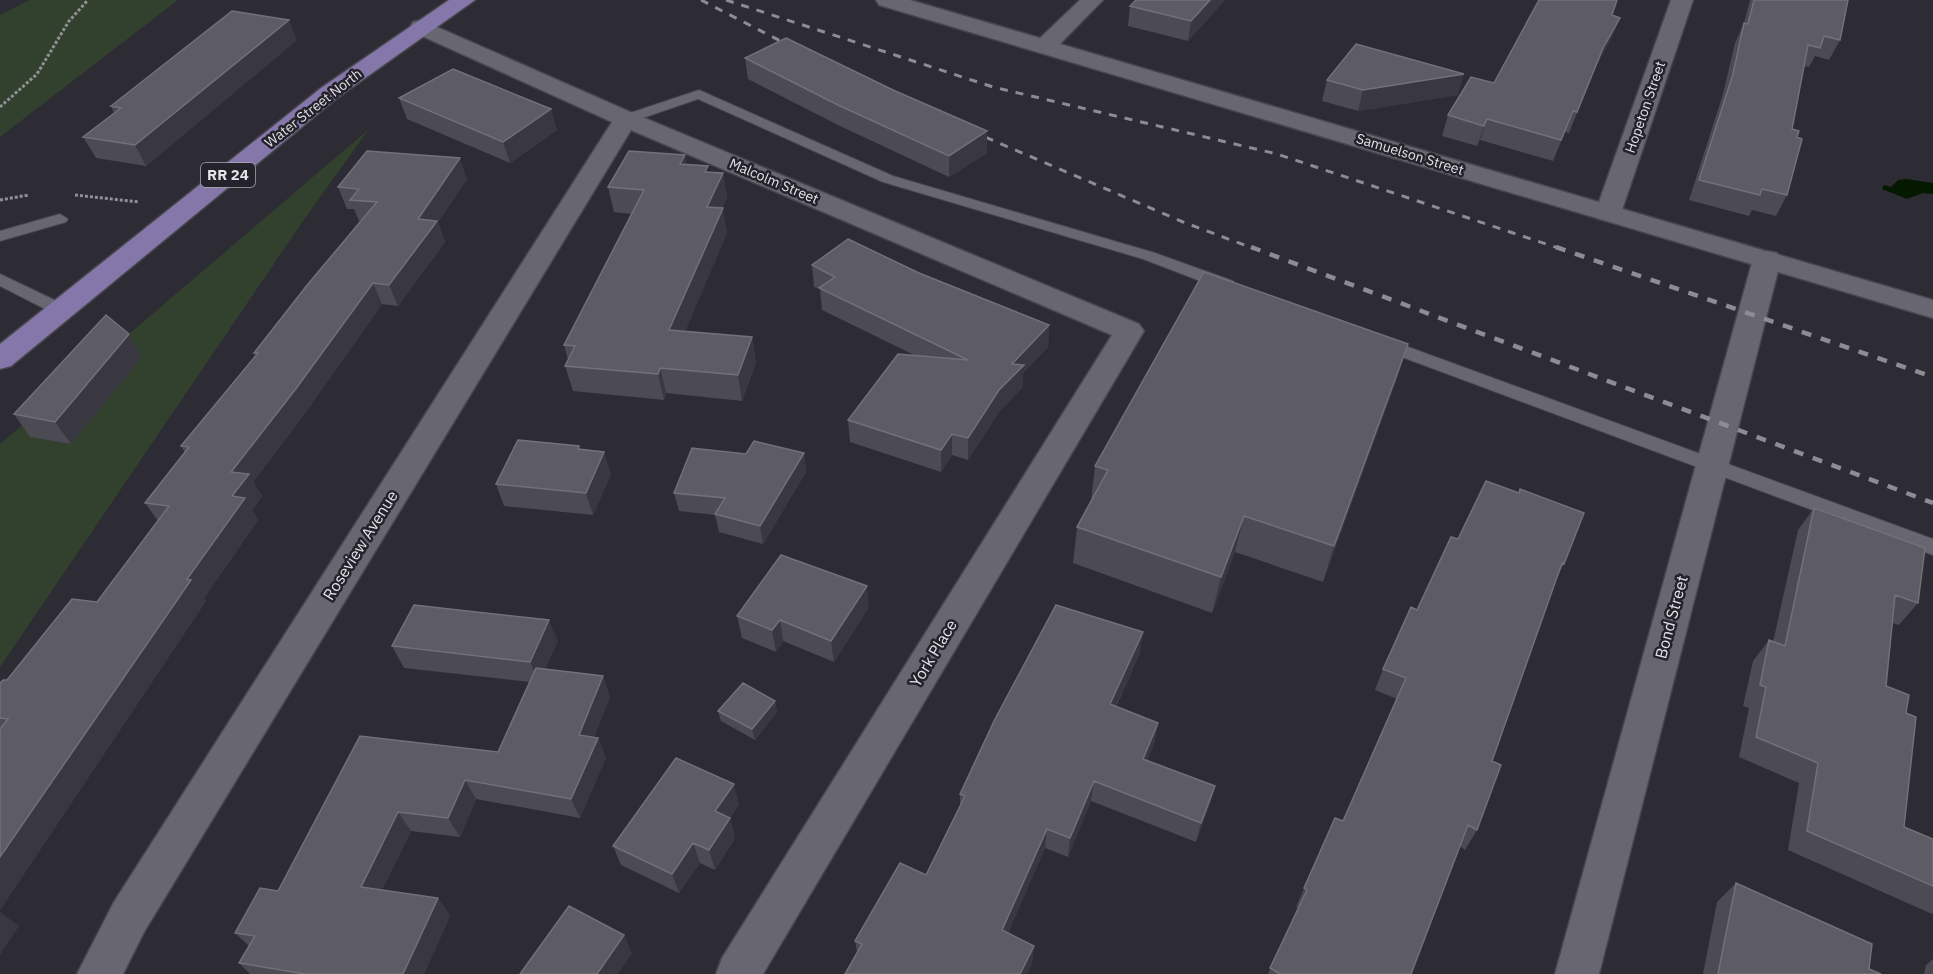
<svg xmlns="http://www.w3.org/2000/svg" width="1933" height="974" viewBox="0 0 1933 974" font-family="'IBM Plex Sans',sans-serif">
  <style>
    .green { fill: #32402e }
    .water { fill: #051901 }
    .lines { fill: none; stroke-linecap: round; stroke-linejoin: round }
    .lane-casing { stroke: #47464d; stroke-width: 2 }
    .street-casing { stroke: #47464d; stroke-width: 3 }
    .secondary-casing { stroke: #47464d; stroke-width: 3 }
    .primary-casing { stroke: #47464d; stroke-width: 3 }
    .path { stroke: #929097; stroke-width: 3; stroke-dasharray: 3 2; stroke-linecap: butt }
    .lane { fill: #686670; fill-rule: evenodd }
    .street { fill: #686670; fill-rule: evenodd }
    .secondary { fill: #686670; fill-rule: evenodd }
    .primary { fill: #8577a9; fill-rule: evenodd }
    .rail-far1 { stroke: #8d8b93; stroke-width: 3; stroke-dasharray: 8 8; stroke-linecap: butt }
    .rail { stroke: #8d8b93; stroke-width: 4.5; stroke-dasharray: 10 10; stroke-linecap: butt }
    .wall { fill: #4c4a53 }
    .shaded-wall { fill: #393740 }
    .building { fill: #5d5b63; stroke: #727078; stroke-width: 1.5 }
    .labels { text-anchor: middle; stroke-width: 5; stroke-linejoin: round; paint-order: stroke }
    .far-street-label { font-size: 14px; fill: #e4e3e9; stroke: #24222a }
    .shield { fill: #24222a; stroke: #aaa9b0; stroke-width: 1.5 }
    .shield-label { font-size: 15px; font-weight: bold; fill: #e4e3e9 }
    .street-label { font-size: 16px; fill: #e4e3e9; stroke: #24222a }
  </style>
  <rect width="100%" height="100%" fill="#2d2b34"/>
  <path class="green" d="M29,0H178L0,137V15Z
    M369,129L301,224L0,667V444Z"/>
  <path class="water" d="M1906,179L1933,183V194L1923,193L1907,199L1882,189L1884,185L1891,187L1898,180Z"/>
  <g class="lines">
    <defs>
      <path id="lane" d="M699,90L893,176L1155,253L1233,281L1235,285L1233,289H1221L1143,259L883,182L698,99L631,122L626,123L619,119L621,116Z
        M60,214L68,219L66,222L0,241V231Z
        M0,274L67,306L69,310L67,314H55L0,286Z
        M1381,337L1933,539V555L1375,347L1372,343Z"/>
      <path id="street" d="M1080,0H1103L1053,51H1037L1034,46L1037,41Z
        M1671,0H1693L1621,213L1617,219L1608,221L1599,219L1595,213Z
        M421,20L635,114L1139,324L1144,331L763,974H716L722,958L1112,335L631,130L144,932L123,974H77L114,902L612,122L413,32L410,27L413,22Z
        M1767,251L1777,253L1781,259L1599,974H1555L1753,259L1757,253Z"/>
      <path id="secondary" d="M876,0H910L1933,300V318L879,5Z"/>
      <path id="primary" d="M449,0H475L337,98L11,366L0,369V344L321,88Z"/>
    </defs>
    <use href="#lane" class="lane-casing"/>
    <use href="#street" class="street-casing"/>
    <use href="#secondary" class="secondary-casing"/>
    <use href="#primary" class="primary-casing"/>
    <path class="path" d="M0,107L37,74L69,21L88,0
      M75,195L139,202
      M0,200L29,195"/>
    <use href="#lane" class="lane"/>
    <use href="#street" class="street"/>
    <use href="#secondary" class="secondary"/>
    <use href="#primary" class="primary"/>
    <path class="rail-far1" d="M701,0L794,48
      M726,0L993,87L1277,154L1561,249
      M971,131L1183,222L1255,249"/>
    <path class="rail" d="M1251,247L1933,503
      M1556,247L1933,377"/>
  </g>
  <path class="wall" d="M1136,0H1225L1188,41L1128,26L1130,6Z
    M1750,0H1848L1840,40L1829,60L1815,56L1809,67L1804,66L1792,129L1797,137L1787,195L1776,216L1752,210L1749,216L1689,200L1723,94L1735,43L1744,23Z
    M1620,18L1612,37L1595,68L1569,133L1565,132L1553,161L1480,140L1477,146L1442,136L1448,115L1494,83Z
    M297,40L146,166L96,158L83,137L114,113L111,106Z
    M745,58L987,153L949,177L840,126L748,79Z
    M1327,80L1458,95L1358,111L1322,101Z
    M399,98L557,130L510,163L407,119Z
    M685,155L686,164L709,172L723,173L727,198L722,208L727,233L685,331L752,337L756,363L742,401L666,393L664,400L573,391L565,366L568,360L564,345L632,214L614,212L608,187Z
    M467,179L438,222L445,242L398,306L382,304L306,412L253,482L262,496L252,510L258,520L204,598L206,601L0,910V683L7,680L97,602L158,521L145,503L185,453L181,446L255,356L254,353L360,221H359L354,209H347L338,187Z
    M812,265L919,273L1049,325L1048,347L1023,373V387L999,412L968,460L952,455L941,472L850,442L848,420L914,355L822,310L820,289L814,287Z
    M129,334L142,357L71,444L30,437L14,414Z
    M1408,344L1396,381L1323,582L1235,552L1212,613L1073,563L1077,527L1091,501L1095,466Z
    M579,446L580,450L611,474L593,515L504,506L496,484Z
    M804,453L806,472L763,544L719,532L715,515L679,511L674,493L746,454Z
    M1814,508L1918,603L1899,625L1892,623L1886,686L1906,713L1904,827L1933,839V913L1932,914L1788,850L1799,783L1739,757L1749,708L1743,706L1753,661L1769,640L1773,642L1798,530Z
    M1458,539L1564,564L1556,579L1492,761L1477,830L1465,850L1460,846L1411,974H1268L1298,908L1296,907L1335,818L1343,821L1397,699L1375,690L1383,669Z
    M869,607L834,662L783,641L776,652L742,638L737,616Z
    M558,641L545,669L603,676L610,697L594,737L598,738L606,758L580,818L476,799L460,837L411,831L382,890L438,898L450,916L424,974H250L239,963L249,946L235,933L278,891L360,736L498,752L530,682L404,668L392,646Z
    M1140,653L1116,707L1158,723L1154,744L1147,761L1215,786L1209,807L1196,842L1091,801L1068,857L1045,848L1008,933L1032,964L857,952L855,941L926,875L960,807V794Z
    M775,701L777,712L755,740L721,721L718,711Z
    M739,804L730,818L735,838L715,870L700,863L679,893L621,865L613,846Z
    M1736,883L1869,969L1881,974H1703L1717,902Z
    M1933,959V974H1924L1926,965Z"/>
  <path class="shaded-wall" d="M1210,0H1225L1188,41L1191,21Z
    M1620,18L1612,37L1595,68L1569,133L1603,48Z
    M289,20L297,40L146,166L135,145Z
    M1464,74L1458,95L1358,111L1363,90Z
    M551,109L557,130L510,163L503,142Z
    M1487,119L1480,140L1477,146L1484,126Z
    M987,131V153L949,177V156Z
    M685,155L689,180L680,164Z
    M460,158L467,179L438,222L445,242L398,306L389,285L418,219Z
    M723,173L727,198L711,233L707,207Z
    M723,208L727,233L675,356L669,330Z
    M373,283L382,304L306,412L253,482L262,496L252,510L258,520L204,598L206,601L0,910V857L187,579L232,496L231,472Z
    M1049,325L1048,347L1023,373V387L999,412L968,460V438L1012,364Z
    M129,334L142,357L71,444L55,422Z
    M752,337L756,363L742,401L738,375Z
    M1408,344L1396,381L1323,582L1334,546Z
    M660,368L666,393L664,400L658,374Z
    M952,434V455L941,472V450Z
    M604,452L611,474L593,515L586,493Z
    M804,453L806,472L763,544L760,526Z
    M1244,516L1235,552L1212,613L1221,577Z
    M867,586L869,607L834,662L831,641Z
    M549,620L558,641L539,683L530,662Z
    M780,620L783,641L776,652L772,630Z
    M1143,632L1140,653L1107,725L1110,704Z
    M603,676L610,697L587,755L579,735Z
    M775,701L777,712L755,740L752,729Z
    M1158,723L1154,744L1139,779L1143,759Z
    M598,738L606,758L580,818L571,799Z
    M465,780L476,799L460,837L448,818Z
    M1094,781L1091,801L1068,857L1070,838Z
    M734,784L739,804L721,831L715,811Z
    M1215,786L1209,807L1196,842L1201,823Z
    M398,812L411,831L375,905L361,887Z
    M730,818L735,838L715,870L709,850Z
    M1047,829L1045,848L1001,949L1002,930Z
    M693,843L700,863L679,893L672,874Z
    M438,898L450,916L424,974H403Z
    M0,912L19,926L0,955Z
    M624,935L632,953L618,974H597Z
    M1034,946L1032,964L1027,974H1020Z"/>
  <path class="building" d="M1136,0H1210L1191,21L1130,6Z
    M1539,0H1617L1612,15L1620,18L1603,48L1577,112L1573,111L1561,140L1487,119L1484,126L1448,115L1471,77L1494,83Z
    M1754,0H1848L1840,40L1824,36L1820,48L1808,45L1792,129L1799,131L1797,137L1802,139L1787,195L1762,189L1760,195L1699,180L1733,74L1744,23L1748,24Z
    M232,11L289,20L135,145L83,137L121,108L111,106Z
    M786,38L893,90L987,131L949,156L838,105L745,58Z
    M1356,44L1464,74L1363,90L1327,80Z
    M453,69L551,109L503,142L399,98Z
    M367,151L460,158L418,219L437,221L389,285L373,283L295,390L231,472L249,474L232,496L245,498L187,579L191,580L0,857V729L8,719L0,718V683L3,680H7L72,599L97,602L169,506L145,503L189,447L181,446L258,353H254L308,284L377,202L350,200L359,189L338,187Z
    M629,151L685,155L680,164L708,166L705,172L723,173L707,207L723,208L669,330L752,337L738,375L660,368L658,374L565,366L575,346L564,345L644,190L608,187Z
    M848,239L919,273L1049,325L1012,364L1024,365L999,390L968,438L952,434L941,450L848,420L898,354L968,360L819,288L835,277L812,265Z
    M1204,272L1408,344L1334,546L1244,516L1221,577L1077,527L1108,470L1095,466Z
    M106,315L129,334L55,422L14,414Z
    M518,440L579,446L578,449L604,452L586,493L496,484Z
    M754,441L804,453L760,526L715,514L725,498L674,493L692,448L746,454Z
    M1486,481L1519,493L1520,489L1584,513L1564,564L1562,563L1492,761L1501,765L1477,830L1468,825L1411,974H1280L1270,968L1307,890L1304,888L1335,818L1343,821L1406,678L1383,669L1411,607L1417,610L1451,537L1458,539Z
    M1814,508L1925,548L1918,603L1895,595L1886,686L1909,695L1906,713L1916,717L1904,827L1933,839V886L1807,831L1818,763L1756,737L1766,687L1760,685L1769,640L1785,646Z
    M781,555L867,586L831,641L780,620L772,630L737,616Z
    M414,605L549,620L530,662L392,646Z
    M1056,605L1143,632L1110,704L1158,723L1143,759L1215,786L1201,823L1094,781L1070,838L1047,829L1002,930L1034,946L1020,974H845L862,944L855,941L900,863L926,875L965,796L960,794L995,719Z
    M536,668L603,676L579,735L598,738L571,799L465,780L448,818L398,812L361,887L438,898L403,974H305L239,963L255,936L235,933L260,888L278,891L360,736L498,752Z
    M743,683L775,701L752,729L718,711Z
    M676,758L734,784L715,811L730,818L709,850L693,843L672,874L613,846Z
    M1736,883L1872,944L1869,969L1881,974H1718Z
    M569,906L624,935L597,974H520Z"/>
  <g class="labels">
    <g class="far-street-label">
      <text transform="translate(1645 107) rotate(-71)" y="5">Hopeton Street</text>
      <text transform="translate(313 108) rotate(-38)" y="5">Water Street North</text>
      <text transform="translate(1410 154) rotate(17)" y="5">Samuelson Street</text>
      <text transform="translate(774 181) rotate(23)" y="5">Malcolm Street</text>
    </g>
    <rect class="shield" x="201" y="163" width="54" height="24" rx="4.5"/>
    <g class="shield-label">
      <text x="228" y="180">RR 24</text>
    </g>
    <g class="street-label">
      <text transform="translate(360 545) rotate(-58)" y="6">Roseview Avenue</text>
      <text transform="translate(1671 617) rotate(-75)" y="6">Bond Street</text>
      <text transform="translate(933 653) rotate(-59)" y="6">York Place</text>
    </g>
  </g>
</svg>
